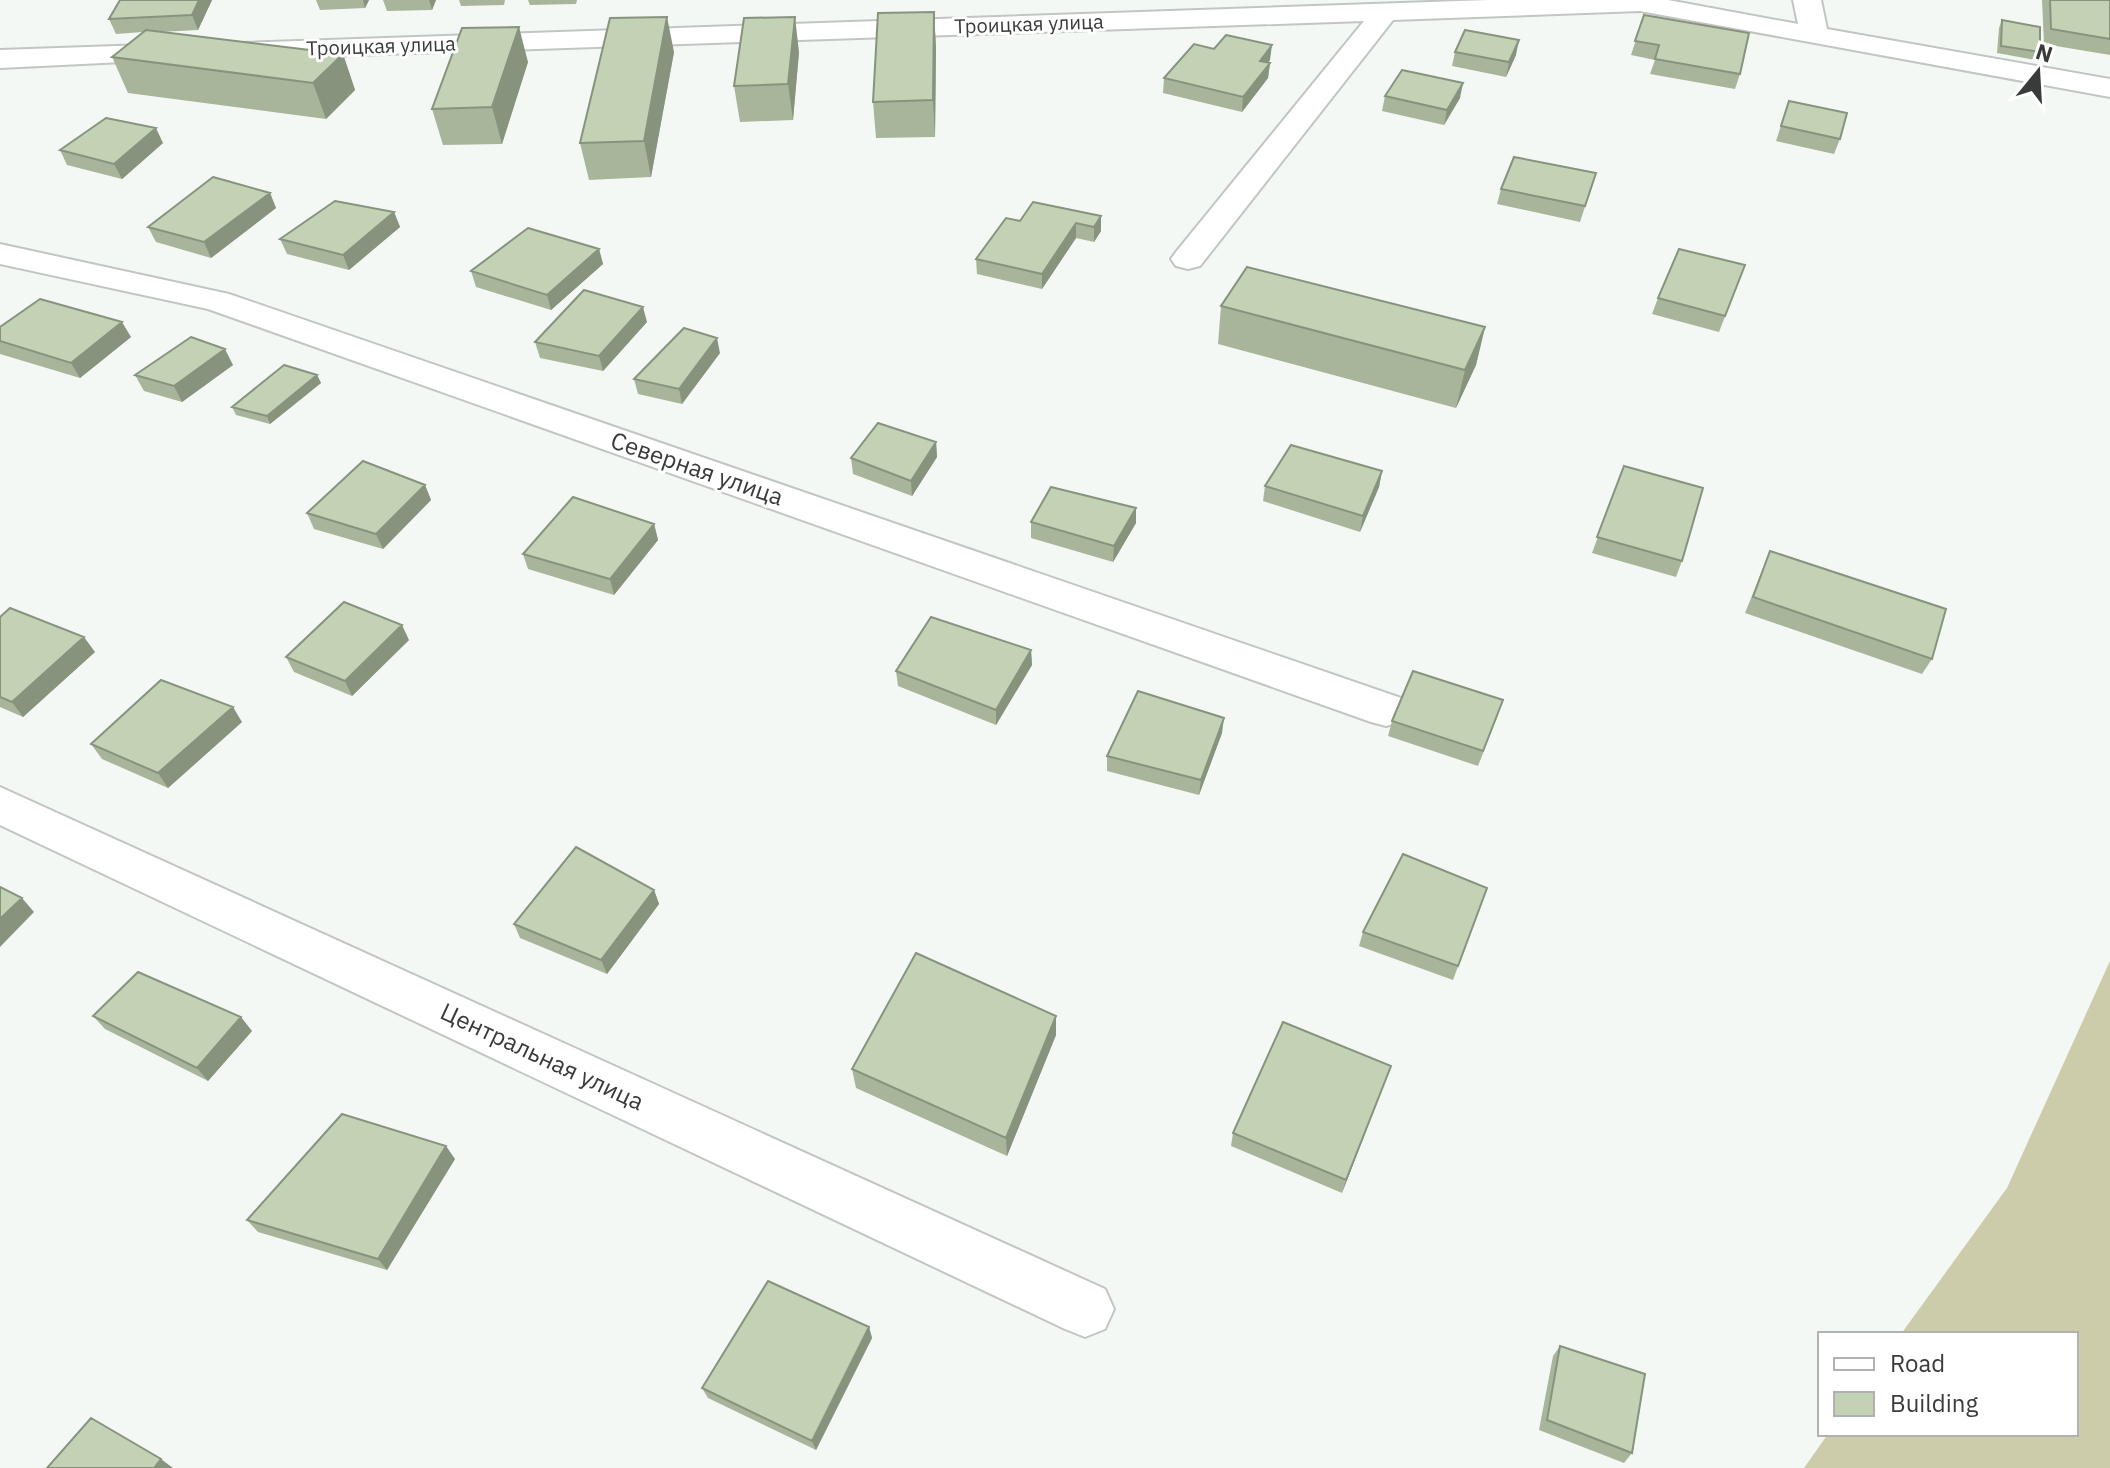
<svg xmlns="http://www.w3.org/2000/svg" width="2110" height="1468" viewBox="0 0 2110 1468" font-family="'IBM Plex Sans',sans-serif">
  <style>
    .forest { fill: #cccbaa }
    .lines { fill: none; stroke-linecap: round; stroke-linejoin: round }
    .minor-casing { stroke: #c2c6c3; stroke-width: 4 }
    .minor { fill: #fff; fill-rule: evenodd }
    .wall { fill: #a8b59b }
    .shaded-wall { fill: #88937e }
    .building { fill: #c3d2b4; stroke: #88937e; stroke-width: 2 }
    .labels { text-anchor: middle; stroke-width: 6; stroke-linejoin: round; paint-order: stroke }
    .far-street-label { font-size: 20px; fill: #393b3a; stroke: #fff }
    .street-label { font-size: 24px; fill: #393b3a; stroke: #fff }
  </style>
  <rect width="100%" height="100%" fill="#f4f8f5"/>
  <path class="forest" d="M2110,961V1468H1804L1828,1434H2076V1334H1901L2007,1188Z"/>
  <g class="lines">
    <defs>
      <path id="minor" d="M1488,0H1668L1798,24L1793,0H1821L1827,29L2110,79V97L1640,11L1393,20L1200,266L1188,269L1176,266L1171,259L1176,252L1364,21L240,59L230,57L226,51L230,45L240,43Z
        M175,44L185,47L189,53L185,59L0,68V50Z
        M0,244L229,294L1401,698L1408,710L1401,722L1386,726L1371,722L208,309L0,264Z
        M0,787L1105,1289L1114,1309L1105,1329L1085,1337L1065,1329L0,825Z"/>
    </defs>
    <use href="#minor" class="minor-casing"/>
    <use href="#minor" class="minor"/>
  </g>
  <path class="wall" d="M212,0L198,30L160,32L343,54L355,90L326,119L128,93L112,57L143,32L116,34L109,19Z
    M316,0H369L365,8L320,10Z
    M383,0H436L432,10L387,11Z
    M459,0H505L504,5L461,6Z
    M528,0H577L576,4L530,5Z
    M2042,0H2110V55L2044,44Z
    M934,12L936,48L935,137L876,138L873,102Z
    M1644,15L1740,74L1735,89L1650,74L1655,60L1631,55Z
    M2002,20L2040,52L2036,60L1997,53L1999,28Z
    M674,52L651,177L589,180L580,143Z
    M799,52L793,120L740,122L734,86Z
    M1455,52L1516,55L1506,77L1452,66Z
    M1270,60L1268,63H1270L1268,78L1242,112L1163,93L1164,78Z
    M528,62L502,144L443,145L432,109Z
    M1385,96L1460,98L1444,125L1382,111Z
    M1789,101L1840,139L1834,154L1776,141Z
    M163,143L122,179L67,165L60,150Z
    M1596,173L1580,222L1497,204L1501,189Z
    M270,193L276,208L211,258L156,242L148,227Z
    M394,212L400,227L349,270L287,254L280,239Z
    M1101,216V231L1094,242L1076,238L1042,289L977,274L976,259L1020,221Z
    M599,249L603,264L551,310L476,287L471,271Z
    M1745,265L1719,332L1652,314L1658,298Z
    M1221,306L1485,327L1476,365L1456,408L1218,344Z
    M647,322L603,371L540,358L535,342Z
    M0,327L131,337L80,378L0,354Z
    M720,353L682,404L638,394L634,379Z
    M233,365L182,402L144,391L135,375Z
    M317,375L321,383L270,424L236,415L232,407Z
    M936,442L937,457L912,496L853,474L851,458Z
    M1624,466L1682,561L1676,577L1592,553Z
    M1382,471L1379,487L1360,532L1263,501L1265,486Z
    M425,485L431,500L383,549L314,529L307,513Z
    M1136,508V523L1113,562L1031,538V522Z
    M654,524L658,540L614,595L528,569L523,554Z
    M1770,551L1932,659L1922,674L1745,613Z
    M0,617L95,652L23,717L0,707Z
    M409,640L352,696L294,672L286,657Z
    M1031,650L1032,665L996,725L898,686L896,671Z
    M1498,715L1478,766L1388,736L1392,721Z
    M242,722L168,788L102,759L91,744Z
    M1222,733L1199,795L1107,771V756Z
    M1487,888L1453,980L1359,946L1363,932Z
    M654,890L659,904L607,974L520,938L514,924Z
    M93,1016L252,1031L208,1081L105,1029Z
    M1056,1016V1035L1007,1156L856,1088L852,1069Z
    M1386,1079L1342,1193L1231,1146L1233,1133Z
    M455,1159L387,1270L258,1232L247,1220Z
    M869,1327L872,1338L816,1450L708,1398L702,1388Z
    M1560,1346L1632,1453L1624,1463L1539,1430L1553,1356Z"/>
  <path class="shaded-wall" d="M199,0H212L198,30L192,15Z
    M363,0H369L365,8Z
    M429,0H436L432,10Z
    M934,12L936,48L935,137L933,100Z
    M667,17L674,52L651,177L644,141Z
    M795,17L799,52L793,120L788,84Z
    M519,27L528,62L502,144L492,107Z
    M1519,40L1516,55L1506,77L1509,62Z
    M1272,45L1270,60L1258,75L1260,61Z
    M343,54L355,90L326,119L313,83Z
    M1270,63L1268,78L1242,112L1243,97Z
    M1463,83L1460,98L1444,125L1447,110Z
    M156,128L163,143L122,179L114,164Z
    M270,193L276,208L211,258L204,242Z
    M394,212L400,227L349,270L343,255Z
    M1101,216V231L1094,242V227Z
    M1076,223V238L1042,289V274Z
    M599,249L603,264L551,310L547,295Z
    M643,307L647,322L603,371L599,356Z
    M122,322L131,337L80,378L71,363Z
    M1485,327L1476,365L1456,408L1465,370Z
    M717,338L720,353L682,404L679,389Z
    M225,349L233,365L182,402L174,386Z
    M317,375L321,383L270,424L267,416Z
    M936,442L937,457L912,496L911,481Z
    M1382,471L1379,487L1360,532L1363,516Z
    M425,485L431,500L383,549L376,534Z
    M1136,508V523L1113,562L1114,546Z
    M654,524L658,540L614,595L610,579Z
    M402,625L409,640L352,696L345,681Z
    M84,637L95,652L23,717L12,702Z
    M1031,650L1032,665L996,725V710Z
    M233,707L242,722L168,788L158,773Z
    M1224,718L1222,733L1199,795L1201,780Z
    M654,890L659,904L607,974L601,960Z
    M22,898L34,912L0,947V919Z
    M1056,1016V1035L1007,1156L1006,1138Z
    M241,1017L252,1031L208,1081L197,1068Z
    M1391,1066L1386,1079L1342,1193L1346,1180Z
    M446,1146L455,1159L387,1270L378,1259Z
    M869,1327L872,1338L816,1450L812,1441Z
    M161,1459L173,1468H154Z"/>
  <path class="building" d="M120,0H199L192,15L109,19Z
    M2050,0H2110V39L2051,29Z
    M934,12L933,100L873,102L878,13Z
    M1644,15L1749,33L1740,74L1655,59L1659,45L1635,41Z
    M667,17L644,141L580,143L610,18Z
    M795,17L788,84L734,86L744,18Z
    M2002,20L2040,27V52L2001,46Z
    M519,27L492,107L432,109L462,28Z
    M146,30L343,54L313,83L112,57Z
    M1465,30L1519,40L1509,62L1455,52Z
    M1226,35L1272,45L1260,61L1270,63L1243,97L1164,78L1194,44L1214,49Z
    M1402,70L1463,83L1447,110L1385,96Z
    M1789,101L1847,113L1840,139L1781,126Z
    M106,118L156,128L114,164L60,150Z
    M1514,157L1596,173L1585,206L1501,189Z
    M213,177L270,193L204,242L148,227Z
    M335,201L394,212L343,255L280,239Z
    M1033,202L1101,216L1094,227L1076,223L1042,274L976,259L1006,218L1020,221Z
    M528,228L599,249L547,295L471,271Z
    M1679,249L1745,265L1725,316L1658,298Z
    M1247,267L1485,327L1465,370L1221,306Z
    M584,290L643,307L599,356L535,342Z
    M40,299L122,322L71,363L0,341V327Z
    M684,328L717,338L679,389L634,379Z
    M191,337L225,349L174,386L135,375Z
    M284,365L317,375L267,416L232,407Z
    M878,423L936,442L911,481L851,458Z
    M1291,445L1382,471L1363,516L1265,486Z
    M363,461L425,485L376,534L307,513Z
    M1624,466L1703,488L1682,561L1597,537Z
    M1051,487L1136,508L1114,546L1031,522Z
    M573,497L654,524L610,579L523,554Z
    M1770,551L1946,609L1932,659L1753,597Z
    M344,602L402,625L345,681L286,657Z
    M10,608L84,637L12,702L0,697V617Z
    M931,617L1031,650L996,710L896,671Z
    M1413,671L1503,700L1483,751L1392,721Z
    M161,680L233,707L158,773L91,744Z
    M1138,691L1224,718L1201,780L1107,756Z
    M576,847L654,890L601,960L514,924Z
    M1403,854L1487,888L1458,966L1363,932Z
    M0,887L22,898L0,919Z
    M916,953L1056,1016L1006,1138L852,1069Z
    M138,972L241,1017L197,1068L93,1016Z
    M1283,1022L1391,1066L1346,1180L1233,1133Z
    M342,1114L446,1146L378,1259L247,1220Z
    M768,1281L869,1327L812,1441L702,1388Z
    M1560,1346L1645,1374L1632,1453L1547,1420Z
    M91,1418L161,1459L154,1468H47Z"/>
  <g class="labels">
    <g class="far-street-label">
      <text transform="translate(1029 24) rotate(-2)" y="7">Троицкая улица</text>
      <text transform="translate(381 46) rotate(-2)" y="7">Троицкая улица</text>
    </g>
    <g class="street-label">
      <text transform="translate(697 469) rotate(19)" y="8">Северная улица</text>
      <text transform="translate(542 1057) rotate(25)" y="8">Центральная улица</text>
    </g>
  </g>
  <rect x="1818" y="1332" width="260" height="104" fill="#ffffff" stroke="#b0b1b0" stroke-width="2"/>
  <rect x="1834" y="1358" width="40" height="12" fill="#ffffff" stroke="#b0b1b0" stroke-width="2"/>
  <text x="1890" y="1372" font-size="24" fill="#393b3a">Road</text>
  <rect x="1834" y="1392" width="40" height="24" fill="#c3d2b4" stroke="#b0b1b0" stroke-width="2"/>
  <text x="1890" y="1412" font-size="24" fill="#393b3a">Building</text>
  <g transform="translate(2038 72) rotate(18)" stroke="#ffffff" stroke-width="6" paint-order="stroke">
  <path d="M0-6L14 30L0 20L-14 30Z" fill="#393b3a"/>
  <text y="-12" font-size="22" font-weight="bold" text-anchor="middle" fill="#393b3a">N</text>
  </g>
</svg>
